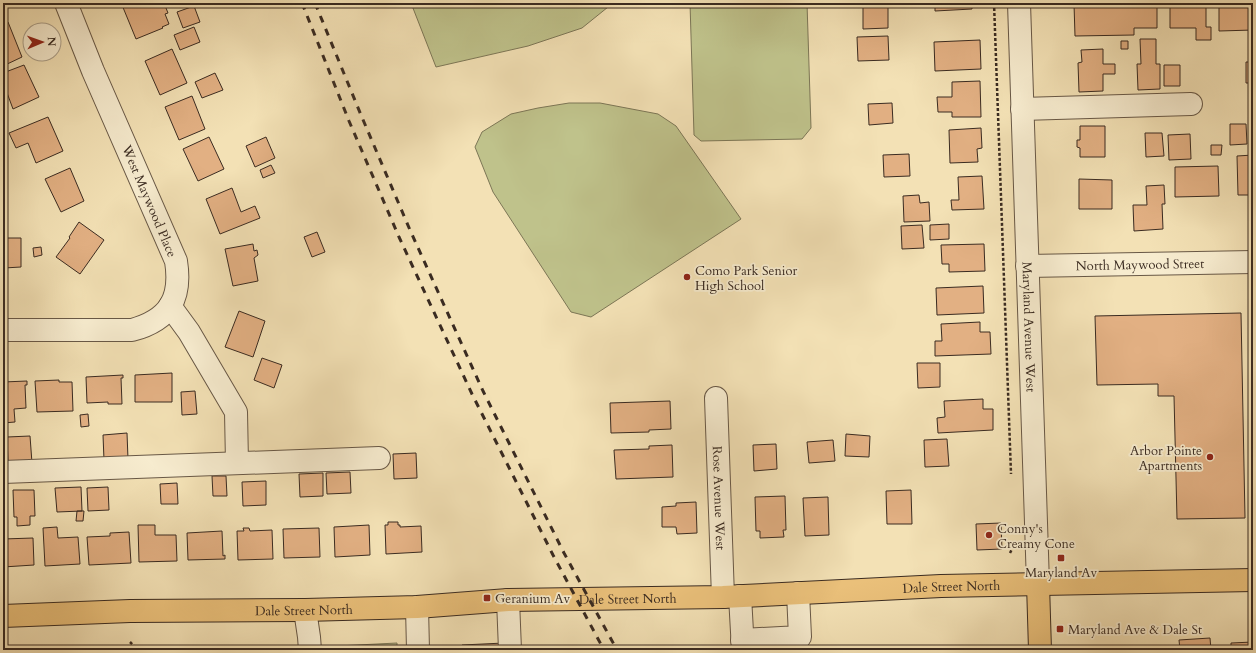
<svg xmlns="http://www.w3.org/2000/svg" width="1256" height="653" viewBox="0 0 1256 653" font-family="Cardo,serif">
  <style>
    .green { fill: #bfc28b; stroke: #7c7656 }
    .building { fill: #e2b083; stroke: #3a2b21 }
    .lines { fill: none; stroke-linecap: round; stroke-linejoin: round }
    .minor-casing { stroke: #685846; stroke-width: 24 }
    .major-casing { stroke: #3a2b21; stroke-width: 24 }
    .path { stroke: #3a2b21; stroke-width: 2.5; stroke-dasharray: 3 2; stroke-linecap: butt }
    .minor { stroke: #f7eccf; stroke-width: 22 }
    .major { stroke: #eac07a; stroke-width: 22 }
    .rail { stroke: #3a2b21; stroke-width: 3; stroke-dasharray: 7 7; stroke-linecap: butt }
    .poi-dot { fill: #8f2418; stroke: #f7eccf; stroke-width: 1.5 }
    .labels { text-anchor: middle; stroke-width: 3.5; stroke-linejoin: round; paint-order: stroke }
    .street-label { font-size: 13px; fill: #3a2b21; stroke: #f7eccf }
    .poi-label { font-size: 13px; fill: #3a2b21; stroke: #f7eccf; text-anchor: start }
  </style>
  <rect width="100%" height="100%" fill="#f3e1b5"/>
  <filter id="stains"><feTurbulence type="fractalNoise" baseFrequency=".005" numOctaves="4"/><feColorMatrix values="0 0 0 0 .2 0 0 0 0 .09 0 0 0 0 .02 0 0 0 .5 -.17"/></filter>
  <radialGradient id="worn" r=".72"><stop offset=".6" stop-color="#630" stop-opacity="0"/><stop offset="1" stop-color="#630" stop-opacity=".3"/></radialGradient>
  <path class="green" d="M411,3H613L582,28L528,46L436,67Z
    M690,3H807L811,128L802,139L701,141L694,135Z
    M569,103H600L658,114L676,126L741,219L591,317L571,312L493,192L475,147L482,132L511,114L538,108Z
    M397,643V650H258Z"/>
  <path class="building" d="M126,3H164L168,13L165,14L169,24L162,27L163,28L136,39L122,5Z
    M863,3H888V28L863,29Z
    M935,3H972V9L935,11Z
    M1157,3V28H1134V35L1075,36L1074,4Z
    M1170,3H1206V27H1211V40H1196V28H1170Z
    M1219,3H1253V30L1219,31Z
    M194,6L200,22L183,28L177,12Z
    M8,22L22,57L3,66V24Z
    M194,27L200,42L180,50L174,35Z
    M888,36L889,60L858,61L857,37Z
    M1140,39H1156V64H1160V89L1138,90L1137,64H1141Z
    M980,40L981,69L935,71L934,42Z
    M1121,41H1128V49H1121Z
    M172,49L187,83L160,95L145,61Z
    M1103,49V64H1115V74H1103V91L1079,92L1078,63L1082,62L1081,50Z
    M1246,62H1253V83H1246Z
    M24,65L39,97L13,109L3,82V73Z
    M1164,65H1180V86H1164Z
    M215,73L223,90L202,98L195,82Z
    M980,81L981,117H952V112H938L937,97H952V82Z
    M192,96L205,129L179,140L165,107Z
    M892,103L893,123L869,125L868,104Z
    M48,117L63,151L36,163L28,143L16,148L9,133Z
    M1230,124H1246L1247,144L1230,145Z
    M1080,126H1105V157H1080V148L1077,147V140H1080Z
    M981,128L982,148L977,149L978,162L950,163L949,130Z
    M1145,133H1162L1164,156L1146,157Z
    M1190,134L1191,159L1169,160L1168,135Z
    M209,137L224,169L198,181L183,149Z
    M266,137L275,158L255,167L246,146Z
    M1211,145H1222L1221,155H1211Z
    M909,154L910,176L884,177L883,155Z
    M1253,155V195H1238L1237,156Z
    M271,165L275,173L263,178L260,170Z
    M1218,166L1219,196L1175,197V167Z
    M70,168L84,201L61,212L45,179Z
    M982,176L984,209L952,210L951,200H959L958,177Z
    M1079,179L1112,180V209H1079Z
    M1164,185L1165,204H1162L1163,229L1134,231L1133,205H1147L1146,186Z
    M232,188L241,212L255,206L260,218L220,234L206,199Z
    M919,195L920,203L929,202L930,221L904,222L903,196Z
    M79,222L104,240L80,274L56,257L70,238L69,237Z
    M949,224V239L930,240V225Z
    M922,225L924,248L902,249L901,226Z
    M317,232L325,252L312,257L304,237Z
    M3,238H21V267L4,268Z
    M253,244L254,251L257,250L258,255L254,258L258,281L233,286L225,249Z
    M984,244L985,271L949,272V264H942L941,245Z
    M41,247L42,255L34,257L33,248Z
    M983,286L984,313L937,315L936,288Z
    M239,311L265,321L253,357L225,347Z
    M1241,313L1245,518L1177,519L1174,396H1158V384L1097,385L1095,316Z
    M980,322V332H990L991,354L935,356V341H942L941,324Z
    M262,358L282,365L274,388L254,380Z
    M917,363H940V387L918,388Z
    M172,373V402H135V375Z
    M123,375V378H121L122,404H108V402L87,403L86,377Z
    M59,380V382H72L73,411L37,412L35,381Z
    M27,381V385H25L26,408L14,409L15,422L3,423V382Z
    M195,391L197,414L182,415L181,392Z
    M983,399V409H993V430L938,433L937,418L945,417L944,401Z
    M670,401L671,429L649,430V432L611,433L610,403Z
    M88,414L89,426L81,427L80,415Z
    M127,433L128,459L104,460L103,435Z
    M846,434L870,436L869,457L845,456Z
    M30,436L32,463L8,464L7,437Z
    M947,439L949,466L925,467L924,440Z
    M833,440L835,461L809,463L807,442Z
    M776,444L777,469L754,471L753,445Z
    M672,445L673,477L616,479L614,450L649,449V446Z
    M416,453L417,478L394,479L393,454Z
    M350,472L351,493L327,494L326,473Z
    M323,473V496L300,497L299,474Z
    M212,476H226L227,496H213Z
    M266,481V505L243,506L242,482Z
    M177,483L178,504H161L160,484Z
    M81,487L82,511L57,512L55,488Z
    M108,487L109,510L88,511L87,488Z
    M13,490H34L35,516H30V525L17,526V517H14Z
    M911,490L912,524H887L886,491Z
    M785,496L786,530H783L784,537L760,538V531H756L755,497Z
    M828,497L829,535L805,536L803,498Z
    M696,502L697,533L677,534L676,527H662V507L676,506V503Z
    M77,511H84L83,521H76Z
    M388,522H398V525H400V527L421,526L422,552L386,554L385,525H388Z
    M1001,523L1002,549L977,550L976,524Z
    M138,525H155V535H176L177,561L139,562Z
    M369,525L370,555L335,557L334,527Z
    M57,527L58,538L78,537L80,564L45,566L43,528Z
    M243,528H249L250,531L272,530L273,559L238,560L237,531H244Z
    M319,528L320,557L284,558L283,529Z
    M222,531L223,556L225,555V559L188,560L187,533Z
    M129,532L131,563L89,565L87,537L110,536V533Z
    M33,538L34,565L3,567V539Z
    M1210,638L1211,650H1180L1179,640Z
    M1253,642V650H1231V643Z
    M504,643V650H462V645Z"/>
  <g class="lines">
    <defs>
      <g id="minor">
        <path id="s1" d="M1019,3L1038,584"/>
        <path d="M1022,109L1191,104"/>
        <path id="s2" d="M1027,266L1253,262"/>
        <path d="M170,306L189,332L236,412L237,463"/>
        <path d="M3,330H132C169,320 182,299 176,261L93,71L66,3"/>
        <path id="s3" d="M716,398L723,597"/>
        <path d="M3,472L379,458"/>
        <path d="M740,596L743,650"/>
        <path d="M508,600L510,650"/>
        <path d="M417,607L418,650"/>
        <path d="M305,610L309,637L310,650"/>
        <path d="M742,640L800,637L798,593"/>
      </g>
      <g id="major">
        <path d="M1038,584L1040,650"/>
        <path id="s4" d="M3,616L130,611L305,610L417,607L508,600L723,597L941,586L1253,580"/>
      </g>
    </defs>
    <use href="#minor" class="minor-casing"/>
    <use href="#major" class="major-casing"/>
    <path class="path" d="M994,3L1011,474
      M1010,553L1014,545
      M130,642L138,650"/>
    <use href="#minor" class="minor"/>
    <use href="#major" class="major"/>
    <path class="rail" d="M302,3L349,121L399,237L472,394L553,555L604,650
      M315,3L361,115L410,230L483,391L564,553L617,650"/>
  </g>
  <g class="poi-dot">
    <circle cx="687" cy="277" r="4"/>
    <circle cx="1210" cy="457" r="4"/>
    <circle cx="989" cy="535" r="4"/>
    <rect x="1057" y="554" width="8" height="8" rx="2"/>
    <rect x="483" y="594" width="8" height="8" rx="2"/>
    <rect x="1056" y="625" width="8" height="8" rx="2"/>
  </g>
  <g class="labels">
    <g class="street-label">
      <text transform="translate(150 201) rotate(67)" y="5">West Maywood Place</text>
      <text dy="5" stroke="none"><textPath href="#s2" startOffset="113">North Maywood Street</textPath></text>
      <text dy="5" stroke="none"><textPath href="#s1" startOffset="324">Maryland Avenue West</textPath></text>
      <text dy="5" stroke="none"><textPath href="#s3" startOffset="100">Rose Avenue West</textPath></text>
      <text dy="5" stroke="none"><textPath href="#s4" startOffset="949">Dale Street North</textPath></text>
      <text dy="5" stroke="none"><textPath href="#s4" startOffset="625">Dale Street North</textPath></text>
      <text dy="5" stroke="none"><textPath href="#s4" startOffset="301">Dale Street North</textPath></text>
    </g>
    <g class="poi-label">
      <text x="695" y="275">Como Park Senior<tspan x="695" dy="15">High School</tspan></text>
      <text x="1202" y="455" text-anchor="end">Arbor Pointe<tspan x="1202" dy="15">Apartments</tspan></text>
      <text x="997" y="533">Conny's<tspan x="997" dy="15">Creamy Cone</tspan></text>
      <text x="1061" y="577" text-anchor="middle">Maryland Av</text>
      <text x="495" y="603">Geranium Av</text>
      <text x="1068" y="634">Maryland Ave &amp; Dale St</text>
    </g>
  </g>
  <rect width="1256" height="653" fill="none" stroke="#f3e1b5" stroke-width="16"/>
  <rect x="4" y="4" width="1248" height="645" fill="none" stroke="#3a2b21" stroke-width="2"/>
  <rect x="8" y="8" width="1240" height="637" fill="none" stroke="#3a2b21"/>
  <g transform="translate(42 42) rotate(88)"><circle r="19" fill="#f7eccf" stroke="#ab9f89"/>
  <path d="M0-3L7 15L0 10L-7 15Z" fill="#8f2418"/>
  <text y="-6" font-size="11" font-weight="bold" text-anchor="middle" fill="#3a2b21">N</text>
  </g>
  <rect width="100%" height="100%" filter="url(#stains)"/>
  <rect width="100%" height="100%" fill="url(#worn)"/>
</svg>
